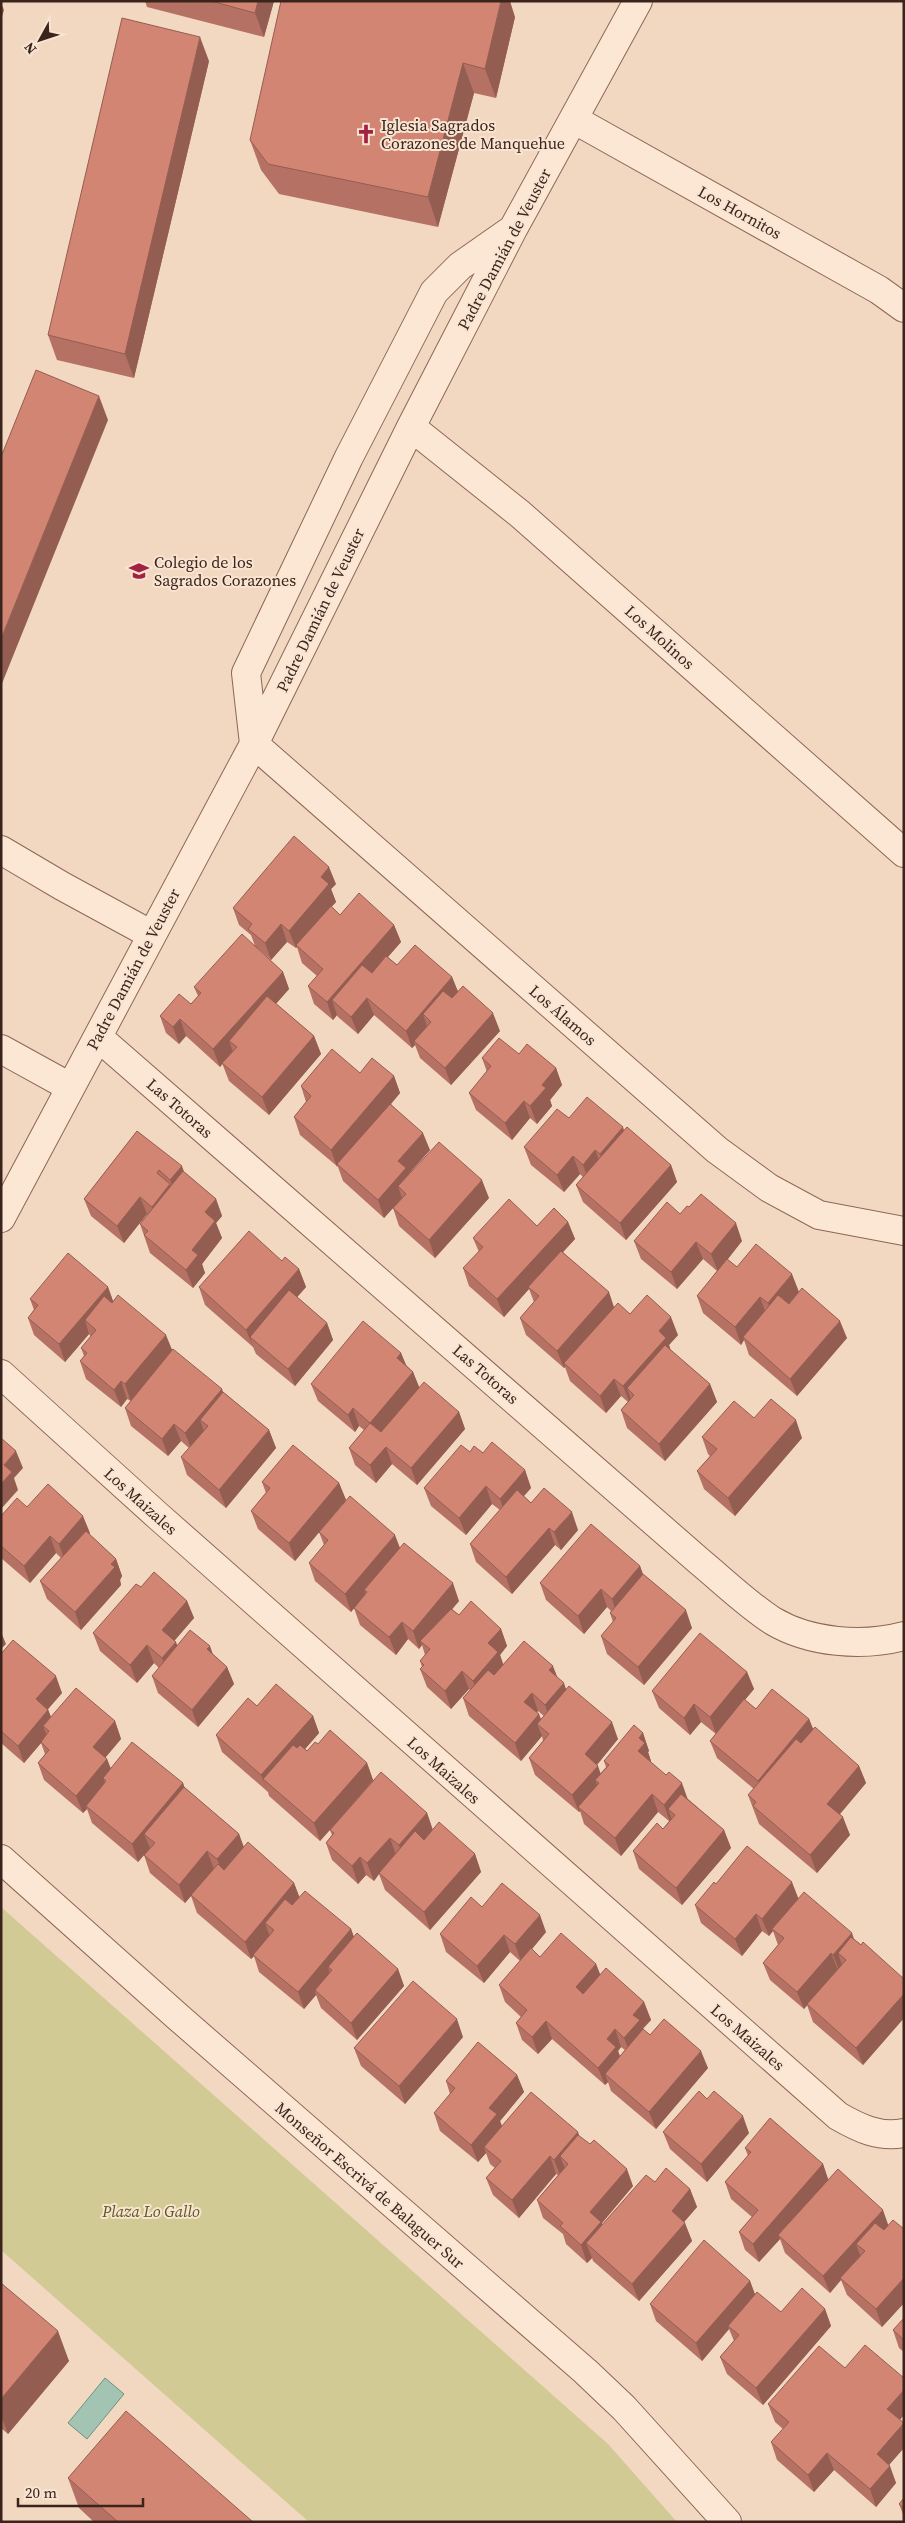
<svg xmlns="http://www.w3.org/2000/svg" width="905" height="2523" viewBox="0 0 905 2523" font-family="'Source Serif 4',serif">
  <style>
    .green { fill: #d1ca94 }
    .water { fill: #a4c4b3; stroke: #6a937f }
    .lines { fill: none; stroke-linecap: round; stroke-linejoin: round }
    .minor-casing { stroke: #8d6757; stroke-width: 30 }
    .minor { stroke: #fce7d5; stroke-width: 28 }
    .wall { fill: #b57264; fill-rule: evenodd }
    .shaded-wall { fill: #945d51 }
    .building { fill: #d38574; stroke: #945d51 }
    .labels { text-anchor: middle; stroke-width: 4; stroke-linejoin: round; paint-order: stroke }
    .poi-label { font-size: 16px; fill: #3b241c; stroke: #f8e4d1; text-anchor: start }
    .street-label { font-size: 16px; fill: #3b241c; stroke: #f8e4d1 }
    .park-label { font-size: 16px; font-style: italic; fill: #595a21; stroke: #f8e4d1 }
  </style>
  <rect width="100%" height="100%" fill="#f2d8c1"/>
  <path class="green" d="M1,1907L608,2444L677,2522H309L1,2250Z"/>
  <path class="water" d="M105,2378L124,2394L87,2439L68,2423Z"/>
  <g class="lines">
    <defs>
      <path id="minor" d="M575,120L879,290L904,308
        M411,427L520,514L904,853
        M254,744L717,1150L769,1188L819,1215L904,1231
        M254,744L246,673L349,457L434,292L460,266L510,231
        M1,850L62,886L152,935
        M98,1037L699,1561C722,1580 749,1606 773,1621C810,1643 863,1647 904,1636
        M1,1049L70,1087
        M1,1218L254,744L411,427L513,229L638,1
        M1,1374L158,1516L838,2116C859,2128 879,2138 904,2133
        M1,1859L178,2017L585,2371L624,2408L727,2522"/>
    </defs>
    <use href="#minor" class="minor-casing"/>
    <use href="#minor" class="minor"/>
  </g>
  <path class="wall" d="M145,1H274L264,37L147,7Z
    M515,17L496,98L474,93L438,227L279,194L261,170L250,140Z
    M209,61L134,378L57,360L48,335Z
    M336,884L331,889L336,902L331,907L340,915L394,925L401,942L388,957L397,965L452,977L458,992L500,1031L451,1085L420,1058L415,1045L412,1048L374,1015L358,1034L338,1017L337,1015L333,1020L314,1004L308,986L317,976L302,963L297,947L296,948L287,942L271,960L255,946L251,935L239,925L233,908Z
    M283,972L289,989L276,1004L314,1036L321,1054L269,1115L229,1081L222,1063L220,1067L186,1036L179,1044L166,1033L160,1016L191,1004L198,996L194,987Z
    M519,1054L556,1068L562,1085L550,1100L552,1106L537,1124L530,1118L512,1140L476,1110L469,1093L487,1072L482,1058Z
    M360,1073L394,1076L400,1093L391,1104L430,1150L408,1174L489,1198L435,1258L399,1226L393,1208L402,1198L384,1218L343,1181L338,1167L300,1135L294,1117L306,1102L301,1086Z
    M569,1118L624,1130L671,1165L677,1182L626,1240L583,1202L576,1185L583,1177L580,1174L564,1192L531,1165L524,1147Z
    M137,1131L184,1172L216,1199L222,1216L216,1223L222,1238L202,1264L205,1273L193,1288L150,1253L140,1224L147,1215V1214L124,1243L91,1216L84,1199Z
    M680,1214L742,1241L727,1259L737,1267L799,1292L788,1304L847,1338L797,1396L749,1355L744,1340L741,1345L703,1313L697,1296L717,1271L703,1259L677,1289L641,1259L634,1241Z
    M568,1222L575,1239L563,1252L614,1307L678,1335L669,1345L670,1350L710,1384L717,1402L665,1461L627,1428L621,1410L628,1402L621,1396L606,1413L570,1381L565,1367L564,1368L526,1335L520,1318L534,1302L529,1289L504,1317L469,1286L463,1268L479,1252L473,1238L537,1226Z
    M282,1261L299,1269L306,1287L297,1297L327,1323L333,1340L295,1386L256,1354L253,1347L205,1305L199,1287Z
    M108,1287L113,1301L269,1430L276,1448L226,1508L187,1475L181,1457L189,1448L181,1441L168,1456L131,1426L125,1408L131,1401L127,1399L121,1407L86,1379L80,1361L84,1356L81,1348L91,1337L89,1334L65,1362L34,1335L28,1318L34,1310L30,1299Z
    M401,1353L406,1365L413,1372L419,1388L459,1412L465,1429L417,1485L392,1464L376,1483L355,1465L349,1448L364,1430L359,1426L355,1432L318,1401L311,1384Z
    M754,1418L802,1438L735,1516L704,1489L697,1471L710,1456L708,1454L702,1437Z
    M470,1452L483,1453L525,1470L531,1488L524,1496L531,1503L578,1530L561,1550L555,1545L512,1594L476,1562L470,1544L500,1510L492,1504L466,1535L431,1506L424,1488Z
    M262,1482L339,1483L346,1500L295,1561L258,1529L251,1511L266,1493Z
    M27,1507L90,1533L89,1534L116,1559L122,1576L120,1580L121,1585L81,1630L47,1599L40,1581L61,1558L56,1553L30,1583L1,1558V1516Z
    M319,1532L400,1548L459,1601L452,1609L459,1615L501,1629L507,1646L500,1655L503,1665L557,1677L566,1689L618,1739L597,1765L600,1774L606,1767L604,1761L643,1733L649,1751L648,1752L651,1761L650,1762L688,1799L724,1830L731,1848L682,1905L639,1869L633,1851L663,1829L669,1821L658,1812L621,1856L584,1824L580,1811L579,1812L535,1775L529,1758L543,1741L542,1736L521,1761L469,1716L463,1698L470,1690L469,1689L451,1709L427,1687L420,1669L422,1667L420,1661L425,1655L422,1645L419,1649L408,1639L396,1655L360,1625L354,1608L351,1612L315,1581L309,1563L324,1545ZM538,1711L544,1716L541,1719L537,1712Z
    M640,1566L643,1574L692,1628L644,1685L607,1654L601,1636L613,1622L610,1613L611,1611L607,1607L584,1634L546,1600L540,1583Z
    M141,1587L187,1601L194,1618L174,1641L177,1645L213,1655L227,1667L234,1684L198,1727L158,1693L152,1676L159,1668L154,1663L137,1683L100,1651L93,1633Z
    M1,1654L62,1693L48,1709L51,1717L115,1721L121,1739L105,1758L107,1759L111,1769L183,1783L184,1787L239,1834L244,1847L294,1883L299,1897L351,1929L354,1937L398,1969L404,1986L357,2040L321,2008L316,1995L304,2009L259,1972L254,1956L251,1959L197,1913L191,1896L185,1903L150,1873L144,1855L150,1848L138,1862L92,1823L87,1809L83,1813L44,1780L38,1763L45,1754L41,1743L24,1763L1,1743Z
    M747,1672L754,1689L745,1700L756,1709L809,1719L813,1729L859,1766L866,1783L840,1814L850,1835L817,1873L759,1824L748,1795L754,1789L717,1758L710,1741L716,1734L701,1722L690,1735L659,1708L652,1691Z
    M257,1706L313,1716L319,1733L305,1749L307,1751L318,1744L367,1763L373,1780L427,1813L433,1830L475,1854L481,1872L430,1930L385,1890L379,1874L374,1881L366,1875L358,1884L332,1860L326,1843L332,1835L330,1830L320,1841L269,1796L268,1792L222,1752L216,1735Z
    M716,1884L798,1898L854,1939L904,1979V2018L863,2065L813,2022L807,2005L804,2009L770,1980L763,1963L778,1945L773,1931L769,1936L762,1931L742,1956L701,1923L695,1905Z
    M482,1907L546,1932L532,1949L540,1957L596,1964L600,1974L644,2002L651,2020L643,2029L650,2035L708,2068L656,2129L611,2091L608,2082L605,2085L552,2039L538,2054L522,2040L516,2023L521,2017L505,2002L499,1985L520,1961L510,1952L484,1983L446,1952L440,1934ZM621,2047L625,2050L620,2056L618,2051Z
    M463,2037L405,2104L361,2066L354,2048Z
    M517,2075L524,2092L500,2121L502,2126L578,2135L633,2186L602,2223V2225L655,2182L690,2189L697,2207L684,2222L692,2241L639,2301L593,2261L592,2258L587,2263L566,2244L563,2234L543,2218L537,2200L558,2175L556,2174L519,2218L493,2195L486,2178L495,2168L490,2164L486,2153L478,2162L440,2131L434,2113L450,2094L446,2081Z
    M663,2132L749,2133L707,2182L670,2149Z
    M745,2148L823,2164L828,2179L888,2225L904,2229V2303L882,2327L847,2295L841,2280L830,2293L785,2253L780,2239L759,2262L745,2250L739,2232L752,2217L731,2199L725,2182L748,2156Z
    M750,2281L755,2294L781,2312L825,2309L831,2326L763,2405L727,2374L720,2357L734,2341L729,2329L702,2361L656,2321L650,2304Z
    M1,2283L69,2361L8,2434L1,2428Z
    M904,2318V2352L899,2348L893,2330Z
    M768,2404L900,2420L889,2465L896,2483L876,2507L834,2470L814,2492L777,2460L771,2442L783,2429L775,2422Z
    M68,2478L253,2522H94L79,2508Z
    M904,2498V2517L899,2504Z"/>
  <path class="shaded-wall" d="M258,1H274L264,37L255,13Z
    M501,1H510L515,17L496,98L485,69Z
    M1,3L4,10L1,20Z
    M200,37L209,61L134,378L125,354Z
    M463,63L474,93L438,227L428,197Z
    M99,396L108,420L1,686V639Z
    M329,867L336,884L331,889L336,902L297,946L296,945L297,947L296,948L289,931L321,877Z
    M281,924L287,942L271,960L265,943Z
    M394,925L401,942L342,1009L332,1000L337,1015L333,1020L327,1002Z
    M283,972L289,989L237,1047L229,1041L233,1052L220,1067L213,1049Z
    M452,977L459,994L431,1022L423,1014L428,1030L414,1041L415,1045L412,1048L406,1031Z
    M367,998L374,1015L358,1034L351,1017Z
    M493,1013L500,1031L451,1085L445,1068Z
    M180,1019L186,1036L179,1044L173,1027Z
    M314,1036L321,1054L269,1115L262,1097Z
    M556,1068L562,1085L550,1100L552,1106L537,1124L530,1106L542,1085Z
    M394,1076L400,1093L339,1166L337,1164V1167L331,1150Z
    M524,1101L530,1118L512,1140L505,1123Z
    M623,1127L629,1145L606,1172L600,1154Z
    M423,1133L430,1150L398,1186L402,1198L384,1218L378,1200L398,1161Z
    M595,1150L602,1168L589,1182L583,1165Z
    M573,1156L580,1174L564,1192L557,1175Z
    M671,1165L677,1182L626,1240L620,1223Z
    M182,1166L188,1183L177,1197L170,1180Z
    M482,1180L489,1198L435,1258L429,1240Z
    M170,1184L176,1201L158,1224L152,1207Z
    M140,1197L147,1214L124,1243L117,1226Z
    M216,1199L222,1216L216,1223L222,1238L202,1264L205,1273L193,1288L186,1270L192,1250L205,1212Z
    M568,1222L575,1239L530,1288L528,1287L529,1289L504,1317L497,1299Z
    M736,1223L742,1241L718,1272L711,1254Z
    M696,1242L703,1259L677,1289L671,1272Z
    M299,1269L306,1287L257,1343L250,1337L253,1347L246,1330Z
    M792,1274L799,1292L774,1321L768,1303Z
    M108,1287L114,1304L85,1320L89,1334L65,1362L59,1344Z
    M609,1292L615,1310L564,1363L565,1367L564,1368L557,1351Z
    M760,1297L766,1314L743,1337L744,1340L741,1345L735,1327Z
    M671,1317L678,1335L669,1345L673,1356L634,1395L627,1388L632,1402L630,1404L623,1386L659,1331Z
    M840,1321L847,1338L797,1396L790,1379Z
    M327,1323L333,1340L295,1386L288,1369Z
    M166,1335L173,1352L131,1402L125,1384Z
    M401,1353L408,1370L397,1358Z
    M413,1372L420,1389L377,1440L370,1423Z
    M614,1379L621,1396L606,1413L600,1396Z
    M121,1381L127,1399L121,1407L114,1390Z
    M710,1384L717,1402L665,1461L659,1444Z
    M222,1389L228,1406L208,1426L200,1420L205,1434L192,1451L185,1433Z
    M353,1408L359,1426L355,1432L348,1415Z
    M459,1412L465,1429L417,1485L411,1468Z
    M796,1420L802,1438L735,1516L728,1498Z
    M174,1424L181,1441L168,1456L162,1439Z
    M269,1430L276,1448L226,1508L219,1490Z
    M386,1447L392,1464L376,1483L370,1465Z
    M16,1451L23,1468L14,1478L18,1490L1,1509V1484L4,1465Z
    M525,1470L531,1488L506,1516L500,1499Z
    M339,1483L346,1500L295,1561L289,1543Z
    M486,1486L492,1504L466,1535L459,1518Z
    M572,1512L578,1530L561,1550L554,1532Z
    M83,1516L90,1533L65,1562L59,1544Z
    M549,1528L555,1545L512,1594L506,1577Z
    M395,1535L402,1553L364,1590L366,1594L351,1612L345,1594Z
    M50,1536L56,1553L30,1583L24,1566Z
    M116,1559L122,1576L120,1580L121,1585L81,1630L75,1612Z
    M640,1566L646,1584L618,1617L612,1599Z
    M453,1583L459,1601L423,1644L420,1641L422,1645L419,1649L413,1631Z
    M601,1589L607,1607L584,1634L578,1616Z
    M187,1601L194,1618L169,1647L162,1630Z
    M686,1610L692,1628L644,1685L638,1667Z
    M402,1622L408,1639L396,1655L389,1637Z
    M501,1629L507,1646L500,1655L505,1669L479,1698L473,1681L488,1643Z
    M1,1632L6,1644L1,1649Z
    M176,1642L182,1659L168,1676L162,1658Z
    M147,1645L154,1663L137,1683L130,1665Z
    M210,1646L216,1663L207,1649Z
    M553,1666L560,1684L549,1670Z
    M227,1667L234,1684L198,1727L192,1710Z
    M462,1671L469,1689L451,1709L445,1691Z
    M747,1672L754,1689L716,1734L710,1717Z
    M56,1676L62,1693L42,1716L36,1699Z
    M564,1683L570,1701L551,1723L545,1705Z
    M532,1693L538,1711L531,1719L524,1702Z
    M694,1704L701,1722L690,1735L684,1718Z
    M48,1710L55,1727L49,1731L43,1726L47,1736L24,1763L18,1746Z
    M539,1714L545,1730L537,1724L542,1736L521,1761L515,1743Z
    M313,1716L319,1733L272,1787L263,1779L268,1792L261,1775Z
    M809,1719L816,1736L765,1798L758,1781Z
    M115,1721L121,1739L99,1765L93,1747Z
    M612,1722L618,1739L591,1772L585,1754Z
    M643,1733L649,1751L648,1752L651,1761L644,1769L638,1751L639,1738Z
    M107,1759L114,1777L106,1781L103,1778L106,1786L86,1806L87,1809L83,1813L76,1796Z
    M367,1763L373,1780L320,1841L314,1823Z
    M598,1766L604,1783H599L595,1780L599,1789L578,1807L580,1811L579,1812L572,1795Z
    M859,1766L866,1783L834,1821L827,1804Z
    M183,1783L189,1801L144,1834L150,1848L138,1862L132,1844Z
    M682,1783L688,1800L675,1815L668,1809L672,1820L670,1822L664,1805Z
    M652,1794L658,1812L621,1856L615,1838Z
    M427,1813L433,1831L405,1863L399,1845Z
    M843,1817L850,1835L817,1873L810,1855Z
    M724,1830L731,1848L682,1905L676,1888Z
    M239,1834L245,1852L224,1877L217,1859Z
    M390,1838L396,1855L379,1873V1874L374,1881L367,1863Z
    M207,1851L214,1869L185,1903L179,1885Z
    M475,1854L481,1872L430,1930L424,1912Z
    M360,1857L366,1875L358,1884L352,1866Z
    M792,1882L799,1900L772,1929L773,1931L769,1936L762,1919Z
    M294,1883L301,1901L274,1930L265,1923L270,1937L253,1955L254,1956L251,1959L245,1942Z
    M756,1914L762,1931L742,1956L735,1939Z
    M540,1915L546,1932L521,1962L515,1944Z
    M351,1929L357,1946L332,1970L328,1967L331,1977L315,1990L316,1995L304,2009L298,1992Z
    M852,1933L858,1951L846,1960L838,1953L843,1968L840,1972L833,1955Z
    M504,1935L510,1952L484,1983L477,1966Z
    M831,1953L838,1970L804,2009L797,1992Z
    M596,1964L603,1982L582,2005L576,1987Z
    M398,1969L404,1986L357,2040L351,2023Z
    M904,1994V2018L863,2065L856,2048Z
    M644,2002L651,2020L643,2028L646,2038L631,2055L624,2038L633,2015Z
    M457,2019L463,2037L405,2104L399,2086Z
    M546,2021L552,2039L538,2054L532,2037Z
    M615,2029L621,2047L618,2051L623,2065L605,2074L608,2082L605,2085L598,2068L607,2039Z
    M701,2051L708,2068L656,2129L649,2112Z
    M517,2075L524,2092L500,2121L504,2132L484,2147L486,2153L478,2162L471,2145L489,2108Z
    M743,2116L749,2133L707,2182L701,2164Z
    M578,2132L584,2150L568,2164L560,2156L566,2171L561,2177L554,2160Z
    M550,2156L556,2174L519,2218L512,2200Z
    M823,2164L829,2182L778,2235L780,2239L759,2262L753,2244Z
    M627,2169L633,2186L602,2223L607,2239L586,2243L592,2258L587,2263L581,2245L590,2212Z
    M690,2189L697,2207L678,2229L672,2211Z
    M883,2210L889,2227L865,2251L856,2244L861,2258L840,2278L841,2280L830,2293L823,2276Z
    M685,2223L692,2241L639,2301L632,2284Z
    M904,2278V2303L882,2327L876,2309Z
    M750,2281L756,2298L728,2326L729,2329L702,2361L696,2343Z
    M825,2309L831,2326L763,2405L756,2388Z
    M58,2331L69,2361L8,2434L1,2415V2399Z
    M904,2390V2415L894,2427L887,2409Z
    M904,2423V2448L883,2472L877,2454Z
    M827,2453L834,2470L814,2492L808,2475Z
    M890,2466L896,2483L876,2507L870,2489Z"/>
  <path class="building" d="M211,1H258L255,13Z
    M281,1H501L485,69L463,63L428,197L268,164L250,140Z
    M122,18L200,37L125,354L48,335Z
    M36,370L99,396L1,639V457Z
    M294,836L329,867L321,877L329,884L289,931L281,924L265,943L248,929L252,924L233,908Z
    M359,893L394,925L327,1002L308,986L323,969L296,945L331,906L340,915Z
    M242,934L283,972L213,1049L180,1019L173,1027L160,1016L179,994L191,1004L201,993L194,987Z
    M415,945L452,977L406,1031L367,998L351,1017L332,1000L362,965L372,973L386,956L397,965Z
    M463,986L493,1013L445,1068L414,1041L431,1022L423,1014L443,991L452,998Z
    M267,996L314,1036L262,1097L222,1063L237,1047L229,1041Z
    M499,1038L519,1054L527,1044L556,1068L542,1085L546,1088L530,1106L524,1101L505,1123L469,1093L491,1066L482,1058Z
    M332,1049L360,1073L372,1058L394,1076L331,1150L294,1117L311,1096L301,1086Z
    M587,1097L623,1127L600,1154L595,1150L583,1165L573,1156L557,1175L524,1147L557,1109L569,1118Z
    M390,1104L423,1133L398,1161L406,1168L378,1200L337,1164Z
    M627,1127L671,1165L620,1223L576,1185Z
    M137,1131L182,1166L170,1180L159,1170L157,1173L170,1184L152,1207L140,1197L117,1226L84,1199Z
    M439,1142L482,1180L429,1240L393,1208L406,1194L398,1186Z
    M183,1171L216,1199L205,1212L215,1221L192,1250L198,1255L186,1270L144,1235L148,1231L140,1224Z
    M701,1194L736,1223L711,1254L696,1242L671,1272L634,1241L667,1202L680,1214L687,1206L689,1207Z
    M509,1199L537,1226L554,1208L568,1222L497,1299L463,1268L483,1247L473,1238Z
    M249,1231L282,1261L285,1257L299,1269L246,1330L199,1287Z
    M756,1244L792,1274L768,1303L760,1297L735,1327L697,1296L727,1259L737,1267Z
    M561,1251L609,1292L557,1351L520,1318L539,1296L528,1287Z
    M68,1253L108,1287L59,1344L28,1318L38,1305L30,1299Z
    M802,1288L840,1321L790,1379L743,1337L778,1295L789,1304Z
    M289,1290L327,1323L288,1369L250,1337Z
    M118,1295L166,1335L125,1384L121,1381L114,1390L80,1361L87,1353L81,1348L96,1330L85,1320L104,1296L112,1303Z
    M647,1295L671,1317L659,1331L666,1338L623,1386L614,1379L600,1396L564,1363L618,1303L630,1314Z
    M363,1321L401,1353L397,1358L413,1372L370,1423L353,1408L348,1415L311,1384Z
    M665,1345L710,1384L659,1444L621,1410L634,1395L627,1388Z
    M173,1349L222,1389L185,1433L174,1424L162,1439L125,1408Z
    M424,1382L459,1412L411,1468L386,1447L370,1465L349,1448L370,1423L381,1432Z
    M223,1392L269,1430L219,1490L181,1457L208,1426L200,1420Z
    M771,1399L796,1420L728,1498L697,1471L717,1449L702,1437L734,1401L754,1418Z
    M1,1438L16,1451L4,1465L12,1472L1,1484Z
    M492,1442L525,1470L500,1499L486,1486L459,1518L424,1488L461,1445L470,1452L474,1446L483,1453Z
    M293,1445L339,1483L289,1543L251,1511L270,1488L262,1482Z
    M48,1484L83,1516L59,1544L50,1536L24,1566L1,1546V1516L17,1498L27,1507Z
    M544,1488L572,1512L554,1532L549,1528L506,1577L470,1544L517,1490L531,1503Z
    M350,1496L395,1535L345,1594L309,1563L328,1540L319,1532Z
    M591,1524L640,1566L612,1599L601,1589L578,1616L540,1583Z
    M86,1531L116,1559L111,1564L115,1567L75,1612L40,1581Z
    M404,1543L453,1583L413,1631L402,1622L389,1637L354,1608L367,1592L364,1590Z
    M154,1572L187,1601L162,1630L176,1642L162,1658L147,1645L130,1665L93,1633L136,1584L141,1587Z
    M643,1574L686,1610L638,1667L601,1636L616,1618L610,1613Z
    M471,1601L501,1629L488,1643L498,1652L473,1681L462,1671L445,1691L420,1669L424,1665L420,1661L430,1649L420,1641L451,1609L459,1615Z
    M190,1630L210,1646L207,1649L227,1667L192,1710L152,1676Z
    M700,1633L747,1672L710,1717L694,1704L684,1718L652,1691Z
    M13,1640L56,1676L36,1699L48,1710L18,1746L1,1731V1654Z
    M524,1641L553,1666L549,1670L564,1683L545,1705L532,1693L524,1702L539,1714L515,1743L463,1698L488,1670L494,1675Z
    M276,1684L313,1716L261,1775L216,1735L248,1698L257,1706Z
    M569,1686L612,1722L585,1754L598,1766L572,1795L529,1758L549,1734L537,1724Z
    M76,1688L115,1721L93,1747L107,1759L76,1796L38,1763L49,1750L41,1742L49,1731L43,1726Z
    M772,1689L809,1719L758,1781L710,1741L744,1699L756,1709Z
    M634,1725L643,1733L639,1738L645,1743L638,1751L666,1775L669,1772L682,1783L664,1805L652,1794L615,1838L578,1807L599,1783L595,1780L609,1765L604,1761Z
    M815,1727L859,1766L827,1804L843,1817L810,1855L753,1806L756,1802L748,1795L796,1739L801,1743Z
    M330,1730L367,1763L314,1823L263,1779L293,1745L297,1748L300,1745L307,1751L315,1742L318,1744Z
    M132,1742L183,1783L132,1844L86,1806L106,1781L103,1778Z
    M381,1772L427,1813L399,1845L390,1838L367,1863L360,1857L352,1866L326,1843L334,1833L330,1830Z
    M184,1787L239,1834L217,1859L207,1851L179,1885L144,1855L155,1843L144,1834Z
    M681,1794L724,1830L676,1888L633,1851L657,1823L663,1829L675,1815L668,1809Z
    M439,1822L475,1854L424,1912L379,1873L415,1831L424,1840Z
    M248,1842L294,1883L245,1942L191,1895L218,1864L224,1870Z
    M747,1846L792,1882L762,1919L756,1914L735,1939L695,1905L714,1882L716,1884Z
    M502,1883L540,1915L515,1944L504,1935L477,1966L440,1934L471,1897L482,1907Z
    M305,1891L351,1929L298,1992L253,1955L274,1930L265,1923L285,1899L292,1905Z
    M804,1892L852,1933L833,1955L831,1953L797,1992L763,1963L784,1938L772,1929Z
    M357,1933L398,1969L351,2023L315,1990L332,1970L328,1967Z
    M561,1933L596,1964L576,1987L583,1994L606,1968L644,2002L633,2015L640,2020L624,2038L615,2029L607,2039L616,2047L598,2068L546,2021L532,2037L516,2023L527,2010L499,1985L531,1948L540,1957Z
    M851,1937L861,1945L863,1942L904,1979V1994L856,2048L807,2004L846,1960L838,1953Z
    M413,1981L457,2019L399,2086L354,2048Z
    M664,2019L701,2051L649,2112L605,2074L643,2029L650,2035Z
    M478,2042L517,2075L489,2108L497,2114L471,2145L434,2113L455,2088L446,2081Z
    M699,2091L707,2099L714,2091L743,2116L701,2164L663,2132Z
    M531,2092L578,2132L554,2160L550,2156L512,2200L486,2178L501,2161L484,2147Z
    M770,2118L823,2164L753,2244L739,2232L758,2210L725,2182L751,2152L745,2148Z
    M578,2135L590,2144L594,2140L627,2169L590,2212L601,2222L581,2245L560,2226L563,2223L537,2200L568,2164L560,2156Z
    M666,2168L690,2189L672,2211L685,2223L632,2284L586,2243L646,2175L655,2182Z
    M838,2169L883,2210L823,2276L778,2235Z
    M893,2220L904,2229V2278L876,2309L840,2278L865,2251L856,2244L875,2223L884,2230Z
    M704,2240L750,2281L696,2343L650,2304Z
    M1,2283L58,2331L1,2399Z
    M802,2288L825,2309L756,2388L720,2357L739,2335L728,2326L757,2292L781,2312Z
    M904,2318V2340L893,2330Z
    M865,2345L904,2378V2390L887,2409L904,2423L877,2454L890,2466L870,2489L827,2453L808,2475L771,2442L789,2422L768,2404L819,2346L845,2368Z
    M126,2411L253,2522H118L68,2478Z
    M904,2498V2508L899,2504Z"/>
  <defs>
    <symbol id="church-bare" viewBox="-9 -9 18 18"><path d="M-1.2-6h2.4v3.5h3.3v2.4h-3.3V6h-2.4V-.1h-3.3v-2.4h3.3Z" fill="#a12241" stroke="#f8e4d1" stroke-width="2.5" paint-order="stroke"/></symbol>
    <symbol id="school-bare" viewBox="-9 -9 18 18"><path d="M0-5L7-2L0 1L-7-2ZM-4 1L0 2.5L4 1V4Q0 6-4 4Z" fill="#a12241" stroke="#f8e4d1" stroke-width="2.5" paint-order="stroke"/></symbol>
  </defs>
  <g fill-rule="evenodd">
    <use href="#church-bare" x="352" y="120" width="28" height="28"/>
    <use href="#school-bare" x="125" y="557" width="28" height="28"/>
  </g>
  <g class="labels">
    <g class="poi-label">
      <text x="381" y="131">Iglesia Sagrados<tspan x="381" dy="18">Corazones de Manquehue</tspan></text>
      <text x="154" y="568">Colegio de los<tspan x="154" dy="18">Sagrados Corazones</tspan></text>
    </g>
    <g class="street-label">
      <text transform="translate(740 212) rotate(29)" y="6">Los Hornitos</text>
      <text transform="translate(504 249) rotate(-62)" y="6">Padre Damián de Veuster</text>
      <text transform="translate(320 610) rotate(-64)" y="6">Padre Damián de Veuster</text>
      <text transform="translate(660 637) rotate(42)" y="6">Los Molinos</text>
      <text transform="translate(133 969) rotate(-62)" y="6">Padre Damián de Veuster</text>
      <text transform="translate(563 1015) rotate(41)" y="6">Los Álamos</text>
      <text transform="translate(180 1108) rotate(41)" y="6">Las Totoras</text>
      <text transform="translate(486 1374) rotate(41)" y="6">Las Totoras</text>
      <text transform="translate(141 1501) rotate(42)" y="6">Los Maizales</text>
      <text transform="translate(444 1770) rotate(42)" y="6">Los Maizales</text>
      <text transform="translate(748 2037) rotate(41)" y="6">Los Maizales</text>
      <text transform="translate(370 2185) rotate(41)" y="6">Monseñor Escrivá de Balaguer Sur</text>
    </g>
    <g class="park-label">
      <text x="151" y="2217">Plaza Lo Gallo</text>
    </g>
  </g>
  <rect width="905" height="2523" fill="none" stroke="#3b241c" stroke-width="5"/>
  <g transform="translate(40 40) rotate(230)" stroke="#f8e4d1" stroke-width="4" paint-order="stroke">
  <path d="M0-4L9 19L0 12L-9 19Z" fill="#3b241c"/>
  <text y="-8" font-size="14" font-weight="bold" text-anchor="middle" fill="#3b241c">N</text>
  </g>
  <path d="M18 2498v8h125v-8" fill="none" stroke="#3b241c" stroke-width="2.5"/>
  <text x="25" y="2498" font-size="15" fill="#3b241c" stroke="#f8e4d1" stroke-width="4" paint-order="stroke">20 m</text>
</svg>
